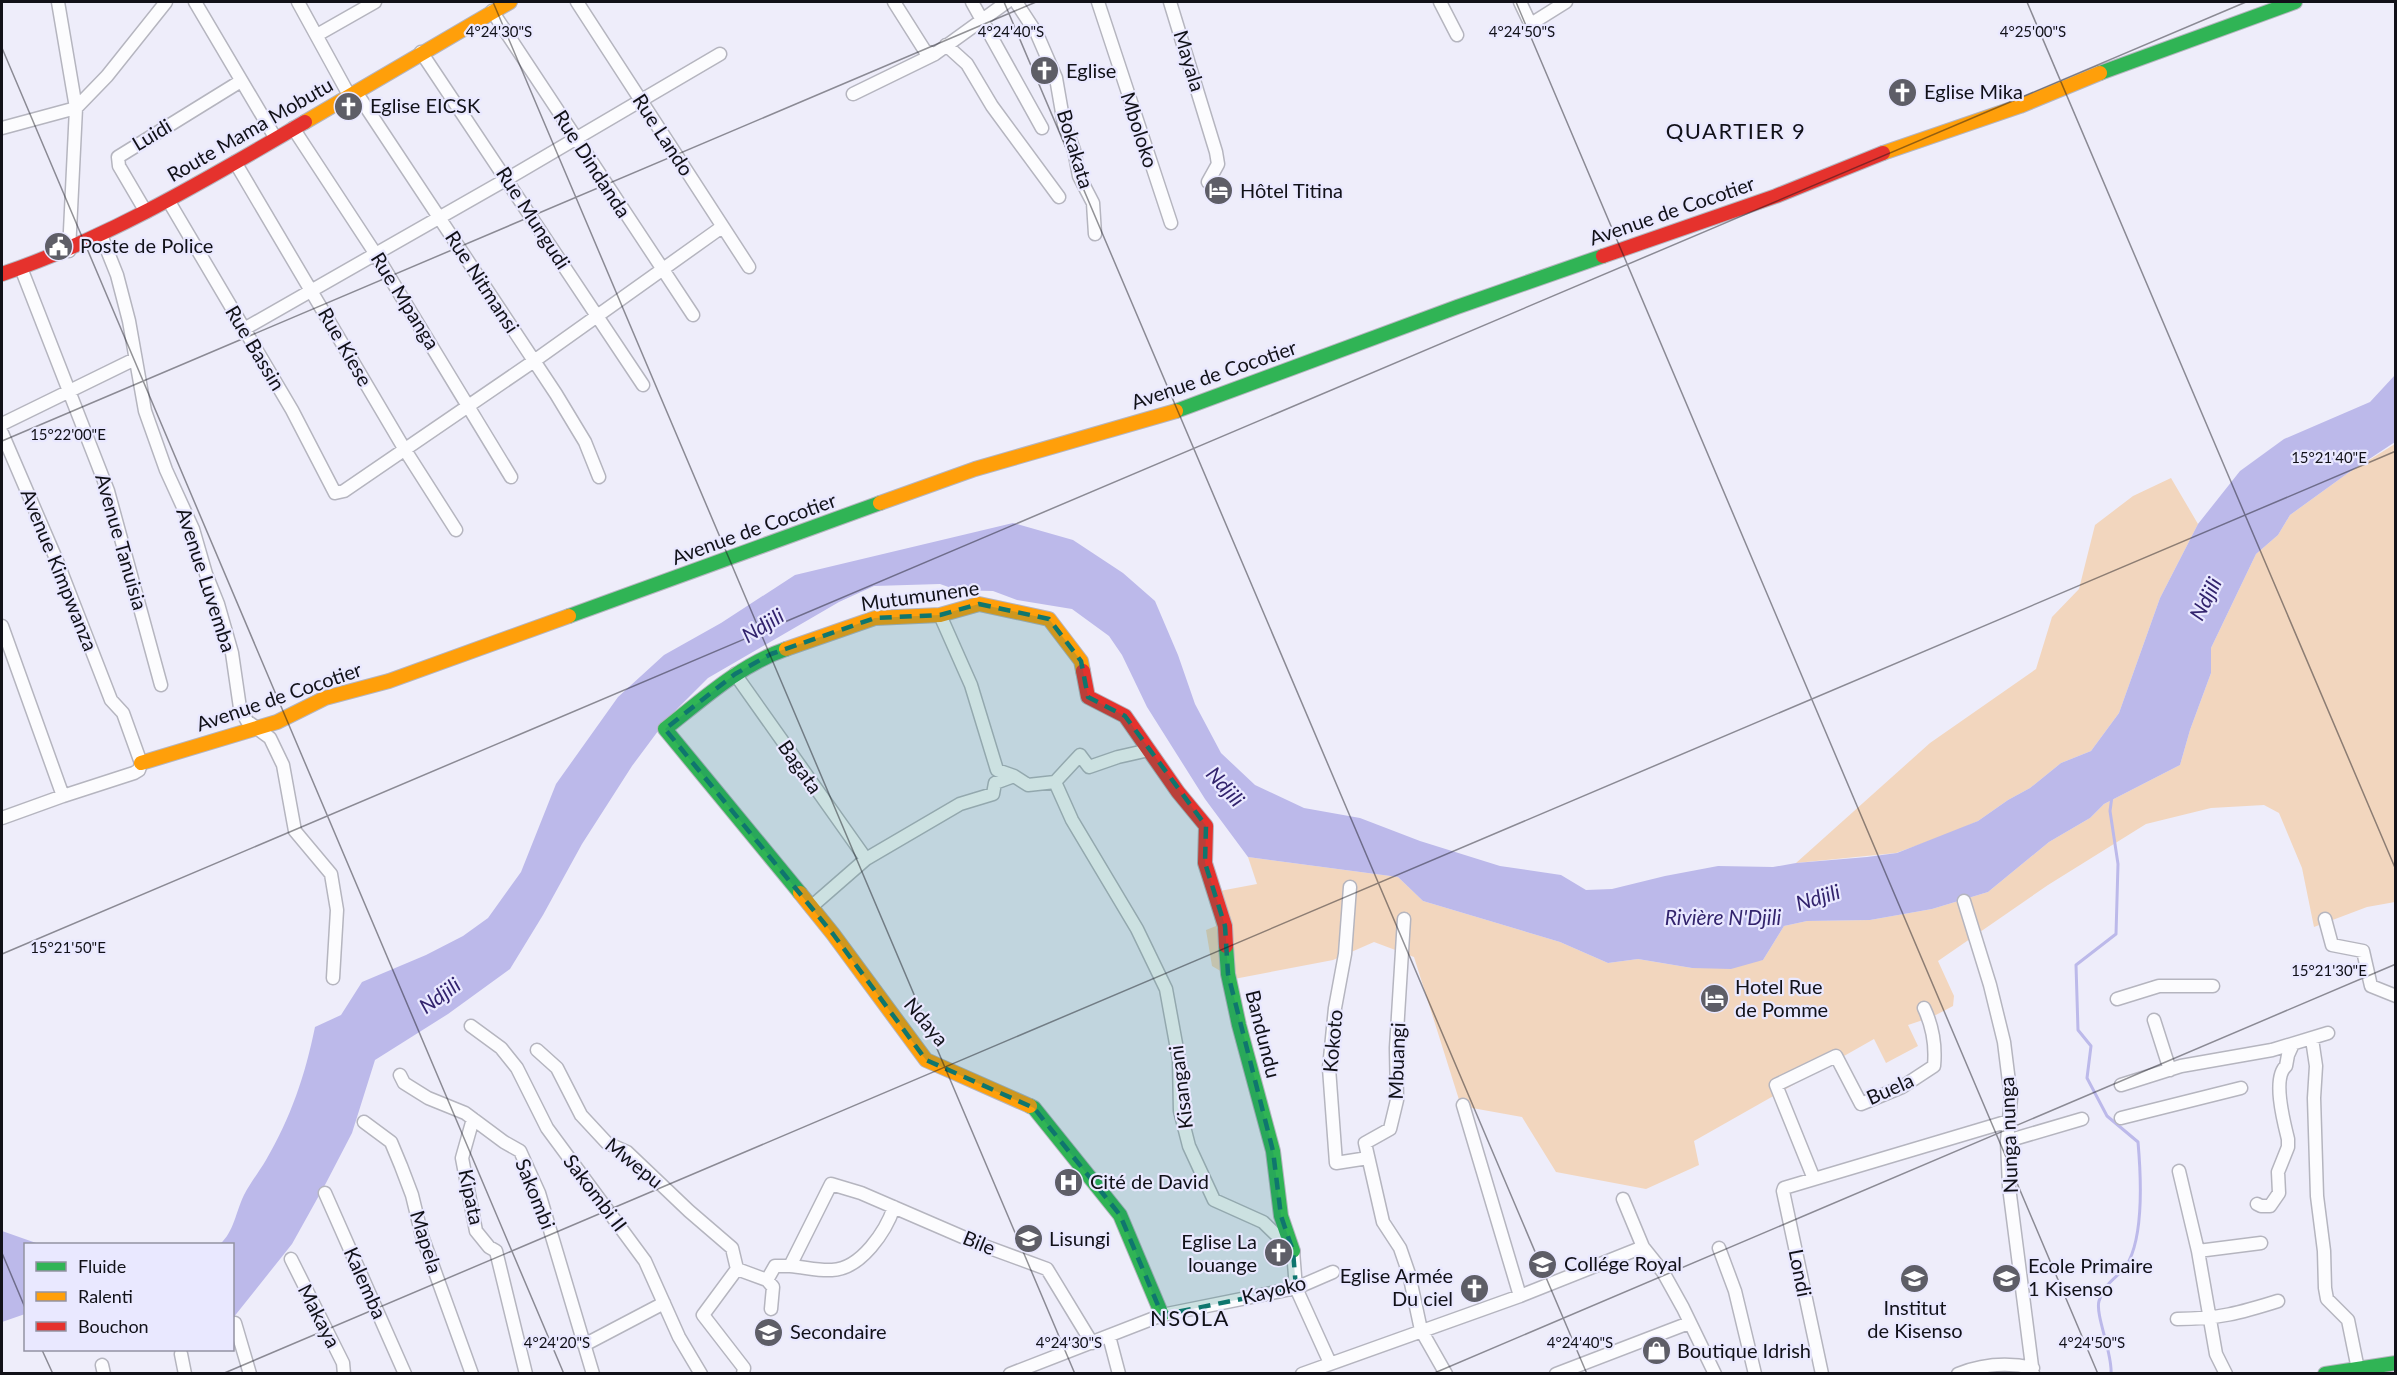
<svg xmlns="http://www.w3.org/2000/svg" width="2397" height="1375" viewBox="0 0 2397 1375" font-family="Lato,sans-serif">
  <style>
    .green { fill: #f2d6be }
    .water { fill: #bcb9ea }
    .lines { fill: none; stroke-linecap: round; stroke-linejoin: round }
    .stream { stroke: #bcb9ea; stroke-width: 3 }
    .street-casing { stroke: #b5b5bf; stroke-width: 15 }
    .fast-casing { stroke: #b5b5bf; stroke-width: 16 }
    .slow-casing { stroke: #b5b5bf; stroke-width: 16 }
    .jam-casing { stroke: #b5b5bf; stroke-width: 16 }
    .street { stroke: #fcfcfe; stroke-width: 12 }
    .fast { stroke: #30b455; stroke-width: 14 }
    .slow { stroke: #ff9f0a; stroke-width: 14 }
    .jam { stroke: #e5322d; stroke-width: 14 }
    .marked { fill: #0f766e; fill-opacity: 0.2; stroke: #0f766e; stroke-width: 4.5; stroke-dasharray: 12 8; stroke-linejoin: round }
    .ticks { fill: none; stroke: #111118; stroke-width: 1.5; stroke-opacity: 0.45 }
    .labels { text-anchor: middle; stroke-width: 4.5; stroke-linejoin: round; paint-order: stroke }
    .street-label { font-size: 20px; fill: #111118; stroke: #e9e8ff }
    .poi-label { font-size: 20px; fill: #111118; stroke: #e9e8ff; text-anchor: start }
    .water-label { font-size: 21px; font-style: italic; fill: #32236d; stroke: #e9e8ff }
    .quarter-label { font-size: 22px; letter-spacing: 1.5px; fill: #111118; stroke: #e9e8ff }
    .ticks-label { font-size: 15px; text-anchor: middle; fill: #111118; stroke: #e9e8ff; stroke-width: 4.5; stroke-linejoin: round; paint-order: stroke }
  </style>
  <rect width="100%" height="100%" fill="#eeedfa"/>
  <path class="green" d="M2395,444V902L2367,907L2314,927L2302,868L2279,813L2264,805L2211,808L2146,824L2048,885L1938,961L1954,996L1953,1006L1932,1017L1908,1025L1918,1046L1886,1063L1874,1039L1694,1141L1699,1165L1646,1189L1556,1172L1522,1117L1461,1106L1414,957L1374,942L1333,960L1234,979L1212,966L1206,930L1216,926L1209,893L1257,884L1248,857L1398,877L1423,901L1560,942L1608,963L1638,959L1692,968L1763,960L1784,926L1807,921L1870,920L1932,909L1988,892L2049,842L2090,818L2104,804L2180,765L2190,730L2211,673V648L2256,554L2278,535L2290,515L2348,473Z
    M2171,478L2198,524L2160,598L2119,713L2091,751L2061,763L2030,788L2008,800L1978,821L1946,835L1896,853L1796,863L1930,743L2036,669L2052,617L2079,589L2095,525L2133,496Z"/>
  <path class="water" d="M2395,375V442L2348,473L2290,515L2278,535L2256,554L2211,648V673L2190,730L2180,765L2104,804L2090,818L2049,842L1988,892L1932,909L1870,920L1807,921L1784,926L1763,960L1731,969L1692,968L1638,959L1608,963L1560,942L1423,901L1398,877L1248,857L1205,799L1147,707L1122,655L1109,636L1072,609L1017,600L993,591L957,590L940,584L874,586L839,602L708,678L667,719L632,766L582,844L543,915L510,969L448,1014L375,1060L352,1133L326,1183L292,1244L233,1318L232,1244H220C234,1232 236,1211 244,1195C250,1183 259,1172 266,1160C291,1117 305,1076 315,1027L341,1015L362,982L426,955L463,936L488,918L521,872L556,784L618,697L664,655L721,623L795,575L1013,523L1073,540L1123,573L1155,601L1178,655L1195,704L1221,753L1255,785L1304,808L1360,818L1420,841L1500,866L1561,875L1586,890L1612,889L1665,876L1718,866L1773,867L1796,863L1867,857L1897,853L1978,821L2008,800L2030,788L2061,763L2091,751L2119,713L2160,598L2198,524L2240,471L2284,439L2370,402Z
    M2,1231L39,1244H26L25,1314L2,1322Z"/>
  <g class="lines">
    <path class="stream" d="M2111,1374C2113,1354 2095,1315 2099,1301C2105,1280 2122,1276 2129,1261C2144,1230 2141,1176 2138,1142L2107,1116L2087,1078L2091,1046L2078,1030L2076,965L2116,934L2118,864L2110,811L2112,796"/>
    <defs>
      <path id="street" d="M58,2L76,108L69,251
        M195,2L276,139
        M298,2L349,95
        M577,2L749,267
        M894,2L925,51L935,54L1007,2
        M972,2L1042,128
        M1016,2L1037,34L1056,78L1064,124L1074,150L1079,176L1093,203L1095,234
        M1098,2L1171,223
        M1170,2L1216,152L1218,164L1208,182
        M1440,2L1457,35
        M1520,2L1529,21L1534,22L1566,2
        M492,11L693,315
        M317,35L375,2
        M946,45L967,64L992,106L1059,197
        M421,52L643,385
        M356,92L556,394L585,442L599,477
        M853,94L935,54
        M2,128L76,108L107,76L166,2
        M293,128L375,253L511,477
        M235,162L405,450L456,530
        M168,200L292,410L335,493L344,491L534,361L722,227
        M146,212L119,166L118,157L241,81
        M101,235L117,275L129,321L145,411L166,470L193,529L206,574L218,604L232,653L240,708L247,721L270,738L283,765L295,831L331,874L337,910L333,978
        M21,268L108,491L161,685
        M244,329L507,179L720,54
        M2,424L135,359
        M2,433L57,561L111,700L123,713L141,763L139,770L134,773L63,796
        M940,615L971,685L997,770L1014,776
        M2,626L63,796L2,818
        M735,674L866,859
        M1055,782L1072,820L1137,929L1166,989L1179,1060L1180,1111L1189,1146L1214,1200L1263,1222L1293,1251L1296,1288L1330,1363
        M1350,887L1345,954L1335,1008L1329,1068L1336,1163L1368,1158
        M1964,901L1990,985L2004,1042L2011,1098L2007,1141L2009,1187L2033,1374
        M811,907L866,859L960,804L993,794L995,783L1014,776L1028,785L1055,782L1080,755L1089,767L1118,757L1149,750
        M1404,919L1396,1048L1397,1100L1390,1129L1365,1143L1383,1222L1400,1248L1409,1274L1421,1330L1446,1374
        M2325,919L2332,945L2363,951L2371,986L2396,996
        M2117,999L2159,986H2213
        M2154,1020L2170,1070
        M471,1026L501,1048L517,1068L547,1128L645,1261L679,1337L701,1374
        M2312,1039L2316,1066L2314,1098L2317,1196L2324,1251L2325,1288L2327,1299L2348,1320L2359,1374
        M537,1050L557,1068L581,1115L607,1143L627,1152L689,1211L732,1248L737,1269
        M400,1075L404,1083L428,1098L465,1113L504,1142L520,1151L539,1193L593,1374
        M2121,1085L2181,1066L2272,1050L2328,1033
        M1463,1105L1520,1296
        M2121,1118L2241,1088
        M473,1119L462,1158L476,1231L489,1247L496,1251L526,1374
        M364,1122L391,1142L401,1166L412,1195L422,1236L472,1374
        M2007,1141L2082,1119
        M2179,1171L2198,1251L2216,1354L2226,1374
        M1814,1179L1776,1085L1836,1056L1861,1104L1902,1087L1934,1066C1936,1045 1933,1027 1924,1008
        M325,1193L405,1374
        M1623,1199L1643,1247L1663,1272L1683,1308L1715,1374
        M2257,1204L2261,1206H2270L2279,1193L2278,1172L2288,1147V1139C2284,1123 2272,1078 2286,1066L2288,1055L2293,1044
        M1719,1248L1735,1291L1755,1374
        M2198,1251L2261,1243
        M291,1259L343,1363L344,1374
        M790,1266C804,1267 819,1271 832,1270C861,1269 886,1231 894,1207
        M767,1280L775,1266H790L831,1184L861,1193L979,1244L1047,1269L1092,1343
        M2177,1319C2218,1319 2240,1313 2278,1301
        M235,1323L250,1374
        M1109,1336L1119,1374
        M584,1345L664,1303
        M181,1354L185,1374
        M102,1365L104,1374
        M743,1374L744,1368L703,1315L737,1269L767,1280L773,1287L771,1309
        M1010,1374L1162,1315L1296,1288L1333,1272
        M1302,1374L1520,1296L1643,1247
        M1556,1374L1689,1323
        M1822,1374L1783,1191L1784,1188L2009,1121
        M1958,1374C1983,1364 2006,1362 2033,1368"/>
      <path id="fast" d="M2100,73L2295,2
        M1176,411L1457,307L1603,256
        M569,616L880,503
        M786,649C740,665 703,699 665,729L800,893
        M1226,946L1228,974L1239,1025L1273,1151L1281,1216L1293,1251
        M1030,1106L1034,1108L1120,1215L1162,1315
        M2325,1374L2396,1363"/>
      <path id="slow" d="M305,122L510,2
        M1883,153L2020,106L2100,73
        M880,503L975,469L1176,411
        M786,649L875,618L940,615L979,604L1049,619L1081,661L1083,671
        M141,763L277,722L325,698L389,681L569,616
        M800,893L833,934L926,1060L1030,1106"/>
      <path id="jam" d="M1603,256L1776,196L1883,153
        M2,274C109,238 207,179 305,122
        M1083,671L1088,697L1125,716L1178,792L1206,826L1205,863L1225,926L1226,946"/>
    </defs>
    <use href="#street" class="street-casing"/>
    <use href="#fast" class="fast-casing"/>
    <use href="#slow" class="slow-casing"/>
    <use href="#jam" class="jam-casing"/>
    <use href="#street" class="street"/>
    <use href="#fast" class="fast"/>
    <use href="#slow" class="slow"/>
    <use href="#jam" class="jam"/>
  </g>
  <path class="marked" d="M979,604L1049,619L1081,661L1088,697L1125,716L1206,826L1205,863L1225,926L1228,974L1273,1151L1281,1216L1293,1251L1296,1288L1162,1315L1120,1215L1034,1108L926,1060L833,934L665,729L735,674L771,654L875,618L940,615Z"/>
  <path class="ticks" d="M493,2L1075,1374M1004,2L1587,1374M1516,2L2098,1374M2027,2L2396,870M2,48L564,1374M2,441L1036,2M2,954L2246,2M2,1253L26,1310M42,1350L53,1374M222,1374L2396,451M1432,1374L2396,964"/>
  <defs>
    <symbol id="church-disc" viewBox="-11 -11 22 22"><circle r="9.5" fill="#5e5e67" stroke="#e9e8ff"/><path d="M-1.2-6h2.4v3.5h3.3v2.4h-3.3V6h-2.4V-.1h-3.3v-2.4h3.3Z" fill="#fff"/></symbol>
    <symbol id="hotel-disc" viewBox="-11 -11 22 22"><circle r="9.5" fill="#5e5e67" stroke="#e9e8ff"/><path d="M-6-4.5h1.5V1H6V5H4.5V3h-9V5H-6ZM-4 0a1.8 1.8 0 1 1 3.6 0ZM.5 0V-2.5h3Q6-2.5 6 0Z" fill="#fff"/></symbol>
    <symbol id="civic-disc" viewBox="-11 -11 22 22"><circle r="9.5" fill="#5e5e67" stroke="#e9e8ff"/><path d="M-.6-6.5H3V-4.5H.6V-3L4-1V1h2V6H-6V1h2V-1L-.6-3ZM-1.2 2.5V6h2.4V2.5Z" fill="#fff"/></symbol>
    <symbol id="hospital-disc" viewBox="-11 -11 22 22"><circle r="9.5" fill="#5e5e67" stroke="#e9e8ff"/><path d="M-5-5h3v3.5h4V-5h3V5h-3V1.5h-4V5h-3Z" fill="#fff"/></symbol>
    <symbol id="school-disc" viewBox="-11 -11 22 22"><circle r="9.5" fill="#5e5e67" stroke="#e9e8ff"/><path d="M0-5L7-2L0 1L-7-2ZM-4 1L0 2.5L4 1V4Q0 6-4 4Z" fill="#fff"/></symbol>
    <symbol id="university-disc" viewBox="-11 -11 22 22"><circle r="9.5" fill="#5e5e67" stroke="#e9e8ff"/><path d="M0-5L7-2L0 1L-7-2ZM-4 1L0 2.5L4 1V4Q0 6-4 4Z" fill="#fff"/></symbol>
    <symbol id="shop-disc" viewBox="-11 -11 22 22"><circle r="9.5" fill="#5e5e67" stroke="#e9e8ff"/><path d="M-5-2.5h2.3a2.7 3.5 0 0 1 5.4 0H5L5.5 6h-11ZM-1.5-2.5h3a1.5 2.3 0 0 0-3 0Z" fill="#fff"/></symbol>
  </defs>
  <g fill-rule="evenodd">
    <use href="#church-disc" x="1028" y="54" width="33" height="33"/>
    <use href="#church-disc" x="1886" y="76" width="33" height="33"/>
    <use href="#church-disc" x="332" y="90" width="33" height="33"/>
    <use href="#hotel-disc" x="1202" y="174" width="33" height="33"/>
    <use href="#civic-disc" x="42" y="230" width="33" height="33"/>
    <use href="#hotel-disc" x="1698" y="982" width="33" height="33"/>
    <use href="#hospital-disc" x="1052" y="1166" width="33" height="33"/>
    <use href="#school-disc" x="1012" y="1222" width="33" height="33"/>
    <use href="#church-disc" x="1262" y="1236" width="33" height="33"/>
    <use href="#university-disc" x="1526" y="1248" width="33" height="33"/>
    <use href="#school-disc" x="1898" y="1262" width="33" height="33"/>
    <use href="#school-disc" x="1990" y="1262" width="33" height="33"/>
    <use href="#church-disc" x="1458" y="1272" width="33" height="33"/>
    <use href="#school-disc" x="752" y="1316" width="33" height="33"/>
    <use href="#shop-disc" x="1640" y="1334" width="33" height="33"/>
  </g>
  <g class="labels">
    <g class="street-label">
      <text transform="translate(1189 61) rotate(73)" y="7">Mayala</text>
      <text transform="translate(250 130) rotate(-30)" y="7">Route Mama Mobutu</text>
      <text transform="translate(1139 130) rotate(72)" y="7">Mboloko</text>
      <text transform="translate(152 135) rotate(-31)" y="7">Luidi</text>
      <text transform="translate(663 135) rotate(57)" y="7">Rue Lando</text>
      <text transform="translate(1075 149) rotate(73)" y="7">Bokakata</text>
      <text transform="translate(592 164) rotate(57)" y="7">Rue Dindanda</text>
      <text transform="translate(1672 211) rotate(-19)" y="7">Avenue de Cocotier</text>
      <text transform="translate(533 218) rotate(57)" y="7">Rue Mungudi</text>
      <text transform="translate(482 282) rotate(57)" y="7">Rue Nitmansi</text>
      <text transform="translate(405 301) rotate(58)" y="7">Rue Mpanga</text>
      <text transform="translate(345 347) rotate(60)" y="7">Rue Kiese</text>
      <text transform="translate(255 348) rotate(59)" y="7">Rue Bassin</text>
      <text transform="translate(1214 375) rotate(-19)" y="7">Avenue de Cocotier</text>
      <text transform="translate(754 529) rotate(-20)" y="7">Avenue de Cocotier</text>
      <text transform="translate(121 542) rotate(74)" y="7">Avenue Tanuisia</text>
      <text transform="translate(59 570) rotate(68)" y="7">Avenue Kimpwanza</text>
      <text transform="translate(206 580) rotate(72)" y="7">Avenue Luvemba</text>
      <text transform="translate(920 596) rotate(-8)" y="7">Mutumunene</text>
      <text transform="translate(279 697) rotate(-19)" y="7">Avenue de Cocotier</text>
      <text transform="translate(800 767) rotate(55)" y="7">Bagata</text>
      <text transform="translate(926 1022) rotate(50)" y="7">Ndaya</text>
      <text transform="translate(1263 1034) rotate(76)" y="7">Bandundu</text>
      <text transform="translate(1333 1041) rotate(-85)" y="7">Kokoto</text>
      <text transform="translate(1397 1061) rotate(-88)" y="7">Mbuangi</text>
      <text transform="translate(1181 1087) rotate(-97)" y="7">Kisangani</text>
      <text transform="translate(1890 1089) rotate(-24)" y="7">Buela</text>
      <text transform="translate(2009 1135) rotate(-92)" y="7">Nunga nunga</text>
      <text transform="translate(634 1163) rotate(39)" y="7">Mwepu</text>
      <text transform="translate(595 1193) rotate(53)" y="7">Sakombi II</text>
      <text transform="translate(535 1194) rotate(68)" y="7">Sakombi</text>
      <text transform="translate(471 1197) rotate(78)" y="7">Kipata</text>
      <text transform="translate(426 1242) rotate(73)" y="7">Mapela</text>
      <text transform="translate(979 1243) rotate(22)" y="7">Bile</text>
      <text transform="translate(1800 1273) rotate(79)" y="7">Londi</text>
      <text transform="translate(365 1283) rotate(66)" y="7">Kalemba</text>
      <text transform="translate(1274 1290) rotate(-14)" y="7">Kayoko</text>
      <text transform="translate(319 1316) rotate(63)" y="7">Makaya</text>
    </g>
    <g class="poi-label">
      <text x="1066" y="78">Eglise</text>
      <text x="1924" y="99">Eglise Mika</text>
      <text x="370" y="113">Eglise EICSK</text>
      <text x="1240" y="198">Hôtel Titina</text>
      <text x="80" y="253">Poste de Police</text>
      <text x="1735" y="994">Hotel Rue<tspan x="1735" dy="23">de Pomme</tspan></text>
      <text x="1090" y="1189">Cité de David</text>
      <text x="1049" y="1246">Lisungi</text>
      <text x="1257" y="1249" text-anchor="end">Eglise La<tspan x="1257" dy="23">louange</tspan></text>
      <text x="1564" y="1271">Collége Royal</text>
      <text x="2028" y="1273">Ecole Primaire<tspan x="2028" dy="23">1 Kisenso</tspan></text>
      <text x="1453" y="1283" text-anchor="end">Eglise Armée<tspan x="1453" dy="23">Du ciel</tspan></text>
      <text x="1915" y="1315" text-anchor="middle">Institut<tspan x="1915" dy="23">de Kisenso</tspan></text>
      <text x="790" y="1339">Secondaire</text>
      <text x="1677" y="1358">Boutique Idrish</text>
    </g>
    <g class="water-label">
      <text transform="translate(2206 599) rotate(-63)" y="7">Ndjili</text>
      <text transform="translate(763 626) rotate(-32)" y="7">Ndjili</text>
      <text transform="translate(1225 787) rotate(48)" y="7">Ndjili</text>
      <text transform="translate(1818 898) rotate(-17)" y="7">Ndjili</text>
      <text x="1723" y="925">Rivière N'Djili</text>
      <text transform="translate(440 996) rotate(-36)" y="7">Ndjili</text>
    </g>
    <g class="quarter-label">
      <text x="1736" y="139">QUARTIER 9</text>
      <text x="1190" y="1326">NSOLA</text>
    </g>
  </g>
  <g class="ticks-label">
    <text x="499" y="37">4°24'30"S</text>
    <text x="1011" y="37">4°24'40"S</text>
    <text x="1522" y="37">4°24'50"S</text>
    <text x="2033" y="37">4°25'00"S</text>
    <text x="68" y="440">15°22'00"E</text>
    <text x="2329" y="463">15°21'40"E</text>
    <text x="68" y="953">15°21'50"E</text>
    <text x="2329" y="976">15°21'30"E</text>
    <text x="557" y="1348">4°24'20"S</text>
    <text x="1069" y="1348">4°24'30"S</text>
    <text x="1580" y="1348">4°24'40"S</text>
    <text x="2092" y="1348">4°24'50"S</text>
  </g>
  <rect width="2397" height="1375" fill="none" stroke="#111118" stroke-width="6"/>
  <rect x="24" y="1243" width="210" height="108" fill="#e9e8ff" stroke="#9392a3" stroke-width="1.5"/>
  <rect x="36" y="1262" width="30" height="9" fill="#30b455" stroke="#9392a3" stroke-width="1.5"/>
  <text x="78" y="1273" font-size="18" fill="#111118">Fluide</text>
  <rect x="36" y="1292" width="30" height="9" fill="#ff9f0a" stroke="#9392a3" stroke-width="1.5"/>
  <text x="78" y="1303" font-size="18" fill="#111118">Ralenti</text>
  <rect x="36" y="1322" width="30" height="9" fill="#e5322d" stroke="#9392a3" stroke-width="1.5"/>
  <text x="78" y="1333" font-size="18" fill="#111118">Bouchon</text>
</svg>
